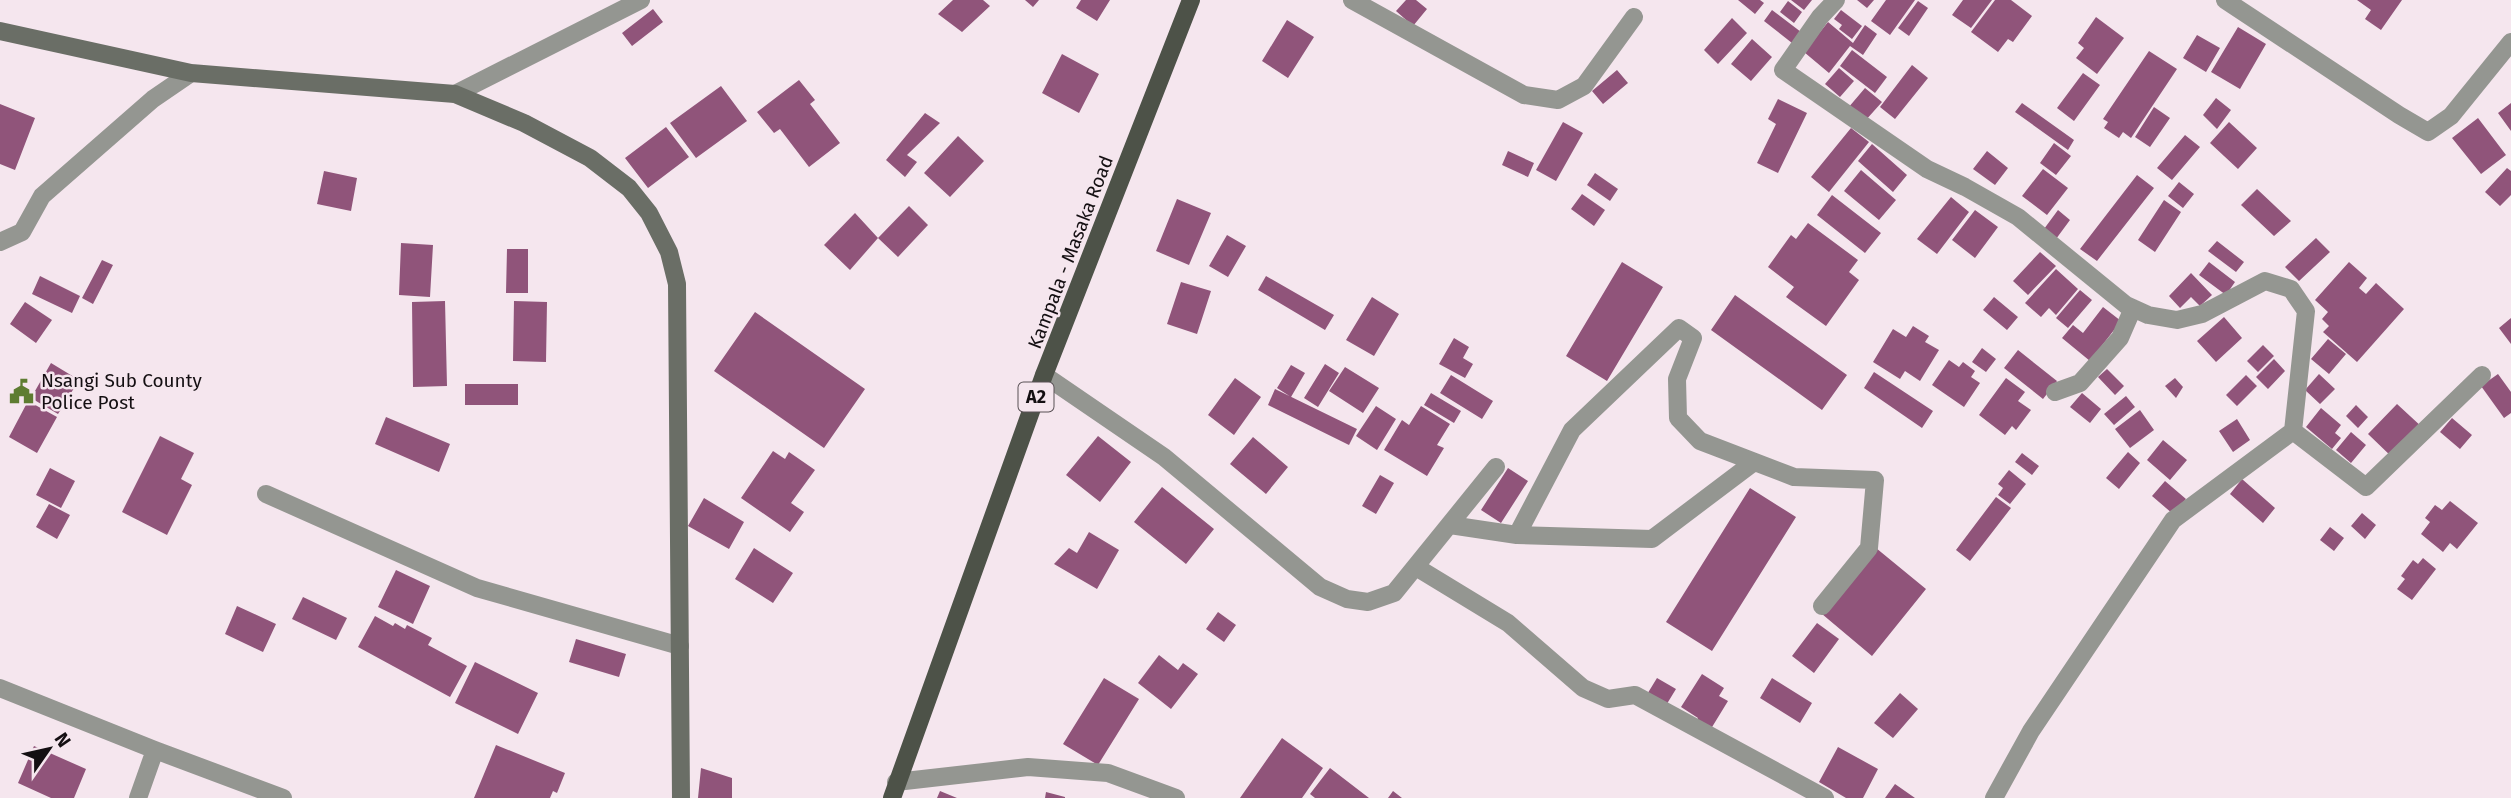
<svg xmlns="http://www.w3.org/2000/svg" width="2511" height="798" viewBox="0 0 2511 798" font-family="'Fira Sans',sans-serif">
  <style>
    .building { fill: #90547a }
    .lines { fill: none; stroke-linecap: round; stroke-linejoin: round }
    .street { stroke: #949691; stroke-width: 18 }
    .secondary { stroke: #6a6e66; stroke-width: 18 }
    .primary { stroke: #4d5248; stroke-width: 18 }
    .labels { text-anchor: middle; stroke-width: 5; stroke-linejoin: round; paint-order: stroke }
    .shield { fill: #f5e6ee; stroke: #585054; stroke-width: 2 }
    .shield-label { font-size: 18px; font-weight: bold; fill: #140f12 }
    .street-label { font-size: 19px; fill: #140f12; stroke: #f5e6ee }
    .poi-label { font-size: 19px; fill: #140f12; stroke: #f5e6ee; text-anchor: start }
  </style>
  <rect width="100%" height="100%" fill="#f5e6ee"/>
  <path class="building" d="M953,0H983L990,6L962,32L938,14Z
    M1025,0H1039L1033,7Z
    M1081,0H1110L1097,21L1076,8Z
    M1406,0H1416L1427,9L1413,26L1396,11Z
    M1738,0H1760L1764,3L1755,14Z
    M1791,0H1812L1804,10Z
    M1857,0H1874L1867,8Z
    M1886,0H1915L1890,35L1871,21Z
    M1963,0H1992L1971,28L1952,15Z
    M1995,0H2011L2032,16L2013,42L2008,39L1998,52L1971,32Z
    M2357,0H2402L2381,30L2365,19L2371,10Z
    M1788,1L1802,12L1794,23L1780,12Z
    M1918,1L1928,8L1909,36L1898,28Z
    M653,9L663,22L632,46L622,33Z
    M1772,10L1801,32L1792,43L1764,21Z
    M1841,10L1862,26L1852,39L1839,29L1842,25L1834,19Z
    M2096,17L2124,38L2097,74L2076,58L2084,48L2078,43Z
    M1732,18L1747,33L1718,64L1704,50Z
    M1287,20L1314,37L1288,78L1262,61Z
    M1828,22L1853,43L1865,25L1877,34L1863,55L1850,46L1829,73L1804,52Z
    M2238,27L2266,44L2240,89L2211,72Z
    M2197,35L2220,48L2206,72L2183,58Z
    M1752,39L1772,57L1751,81L1731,64Z
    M1852,50L1887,77L1875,93L1840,66Z
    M2149,51L2177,69L2131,138L2123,132L2119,138L2104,128L2108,122L2103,119Z
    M1062,54L1099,74L1079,113L1042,93Z
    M1912,65L1928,78L1895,119L1880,107Z
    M1839,68L1854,81L1840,97L1825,84Z
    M1617,70L1628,83L1603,104L1592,91Z
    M2083,73L2100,85L2074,121L2057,108Z
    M799,80L815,100L810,104L840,143L809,167L780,129L774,133L757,112Z
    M721,86L747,121L696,158L670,123Z
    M1865,88L1882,102L1865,121L1848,108Z
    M2216,98L2231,110L2217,129L2203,115Z
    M1778,99L1807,113L1778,173L1757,163L1776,124L1768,119Z
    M2022,103L2074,140L2068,150L2015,112Z
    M2511,103V131L2498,113Z
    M0,104L35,118L15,170L0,164Z
    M2154,107L2170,118L2150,147L2135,137Z
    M925,113L940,123L907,155L917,162L905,177L886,160Z
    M2478,118L2506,155L2481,174L2452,138Z
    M1563,122L1583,133L1556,181L1536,170Z
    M2229,122L2257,148L2238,169L2210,143Z
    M666,127L689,157L648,188L625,158Z
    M1851,128L1869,142L1829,192L1811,177Z
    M2185,135L2200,147L2172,180L2157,168Z
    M958,136L984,161L950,197L924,173Z
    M2054,143L2071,156L2056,175L2040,163Z
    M1872,144L1907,175L1893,192L1858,161Z
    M1508,151L1534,163L1528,177L1502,165Z
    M1987,151L2008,168L1995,185L1973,169Z
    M2507,168L2511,171V195L2500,206L2485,192Z
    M2043,169L2068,188L2047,215L2022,196Z
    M1861,170L1896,200L1879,220L1844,191Z
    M324,171L357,178L351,211L317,204Z
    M1595,173L1618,189L1610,201L1587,185Z
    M2137,175L2154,188L2097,261L2080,249Z
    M2179,182L2194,194L2183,208L2168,196Z
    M2257,189L2291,221L2274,236L2241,205Z
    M1582,194L1605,210L1594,226L1571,209Z
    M1832,195L1881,233L1865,253L1817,215Z
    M1951,197L1969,212L1937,254L1917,239Z
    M1177,199L1211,213L1189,265L1156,251Z
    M2164,200L2181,212L2155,252L2138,240Z
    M909,206L928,225L898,257L878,238Z
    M1975,210L1998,227L1975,258L1952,240Z
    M2058,210L2070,220L2056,239L2044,229Z
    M855,213L878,238L850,270L824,245Z
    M1808,223L1858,260L1849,272L1859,280L1826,326L1786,297L1794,287L1768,267L1791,235L1796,239Z
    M1227,235L1246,246L1228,277L1209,266Z
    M2316,238L2330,252L2299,281L2285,267Z
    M2217,241L2244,262L2236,272L2208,251Z
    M401,243L433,245L430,297L399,295Z
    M507,249H528V293H506Z
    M2040,252L2056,266L2028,295L2013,281Z
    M102,260L113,265L93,304L82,298Z
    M1622,262L1663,287L1607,381L1566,356Z
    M2209,262L2235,282L2226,295L2199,275Z
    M2349,262L2367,278L2359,288L2366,294L2376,283L2404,309L2357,362L2323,332L2329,326L2322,319L2328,312L2315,300Z
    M2056,269L2078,289L2056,315L2049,308L2041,317L2025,303Z
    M2191,273L2212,295L2200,306L2191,297L2180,308L2169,296Z
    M40,276L80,296L72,313L32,294Z
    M1266,276L1334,315L1325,330L1258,290Z
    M1181,282L1211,291L1197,334L1167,324Z
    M2080,290L2092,300L2068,328L2056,318Z
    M1735,295L1847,375L1822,410L1711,330Z
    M1372,297L1399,314L1374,356L1346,340Z
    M1994,297L2018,317L2007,330L1983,310Z
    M445,301L447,386L413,387L412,302Z
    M514,301L547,302L546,362L513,361Z
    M25,302L52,320L36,343L10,324Z
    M2103,307L2121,321L2090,361L2062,338L2073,325L2083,333Z
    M755,312L865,389L824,448L714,371Z
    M2224,317L2242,338L2216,362L2197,341Z
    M2511,318V344L2499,328Z
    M1913,326L1929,336L1925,342L1939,350L1920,381L1905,371L1900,379L1873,362L1893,329L1906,337Z
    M1454,338L1469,347L1463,358L1473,364L1465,378L1439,364Z
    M2328,339L2346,354L2329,374L2311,359Z
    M2263,345L2274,356L2258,372L2247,361Z
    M1982,348L1996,359L1986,372L1972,362Z
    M2018,350L2057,381L2043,399L2004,368Z
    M2274,359L2285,371L2268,389L2256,377Z
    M1949,360L1959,367L1963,362L1975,371L1971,377L1980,383L1964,407L1932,385Z
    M51,363L79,380L58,414L31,398Z
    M1325,364L1339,373L1318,407L1304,398Z
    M1291,365L1305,373L1291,397L1277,388Z
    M1345,367L1379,388L1363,413L1329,391Z
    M2107,369L2124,386L2115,395L2098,377Z
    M1874,372L1933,411L1922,428L1864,388Z
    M2319,374L2335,389L2320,404L2305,390Z
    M2498,374L2511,392V413L2504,418L2481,386Z
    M1451,375L1493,401L1482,419L1440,393Z
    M2246,375L2257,386L2237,406L2226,395Z
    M1235,378L1261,397L1234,435L1208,415Z
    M2006,378L2025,392L2018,401L2031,410L2016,430L2012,426L2005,435L1979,415Z
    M2175,378L2183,387L2176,398L2165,386Z
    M465,384H518V405H465Z
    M1275,389L1357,429L1349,445L1268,405Z
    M1431,393L1461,411L1454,423L1424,405Z
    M2082,393L2101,409L2090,423L2070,407Z
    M2126,396L2135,407L2114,425L2104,414Z
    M28,401L57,417L37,453L9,437Z
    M2397,404L2423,428L2394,459L2368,434Z
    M2356,405L2368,417L2358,428L2346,416Z
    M1376,406L1396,419L1377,450L1356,436Z
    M1421,406L1450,424L1437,445L1444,448L1427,476L1384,450L1402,420L1409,425Z
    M2321,408L2341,425L2335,433L2341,438L2332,449L2306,427Z
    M2140,410L2154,430L2130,448L2115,429Z
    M386,417L450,444L439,472L375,444Z
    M2452,418L2472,435L2460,449L2440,432Z
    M2237,419L2250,440L2233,452L2219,431Z
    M2351,432L2366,445L2351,463L2336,450Z
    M160,436L194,453L181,479L192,485L167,535L122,512Z
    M1098,436L1131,462L1100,502L1066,475Z
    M1253,437L1288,467L1266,494L1230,464Z
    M2163,440L2187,460L2170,480L2147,460Z
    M773,451L785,459L789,452L815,470L791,503L804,512L790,532L741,498Z
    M2128,452L2140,463L2119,489L2106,478Z
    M2022,453L2039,466L2032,475L2015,462Z
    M50,468L75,481L61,508L36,495Z
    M1508,468L1528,481L1501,523L1481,510Z
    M2009,470L2026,484L2010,504L1998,495L2003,488L1998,484Z
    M1380,475L1394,483L1376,514L1362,506Z
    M2242,479L2275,508L2263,523L2230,494Z
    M2165,481L2186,499L2173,514L2152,496Z
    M1162,487L1214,529L1186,564L1134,522Z
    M1750,488L1796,517L1712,651L1666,622Z
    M1996,497L2011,508L1970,561L1956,550Z
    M704,498L744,522L729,549L688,526Z
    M2450,501L2478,523L2457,549L2450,543L2443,552L2421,534L2430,522L2425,518L2435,505L2442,510Z
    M49,504L70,515L57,539L36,527Z
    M2362,513L2376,525L2365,539L2351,526Z
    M2330,527L2344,538L2334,551L2320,540Z
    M1089,532L1119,550L1097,589L1054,564L1069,548L1077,553Z
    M754,548L793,573L773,603L735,579Z
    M1876,548L1926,589L1872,656L1822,614Z
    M2423,558L2436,569L2412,600L2397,589L2405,579L2401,576L2413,560L2418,564Z
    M396,570L430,586L413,624L378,607Z
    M303,597L347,618L336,640L292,619Z
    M237,606L276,624L263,652L225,634Z
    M1218,612L1236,625L1224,642L1206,629Z
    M375,616L393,626L395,623L405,629L407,625L432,638L428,645L467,666L450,697L358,647Z
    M1817,623L1839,639L1814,673L1792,656Z
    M576,639L626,654L619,677L569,662Z
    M1159,655L1178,670L1183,663L1198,674L1171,709L1138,683Z
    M475,662L538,693L518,734L455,703Z
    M1702,674L1724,688L1719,696L1728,701L1709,732L1695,723L1698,718L1681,707Z
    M1104,678L1139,699L1098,765L1063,744Z
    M1657,678L1676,689L1665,707L1646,696Z
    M1772,678L1812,703L1800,723L1760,698Z
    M1900,693L1918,709L1893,738L1874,723Z
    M1282,738L1323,768L1302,798H1240Z
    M496,745L565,773L557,793L553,791L550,798H474Z
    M34,746L86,769L74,798H51L18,783Z
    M1838,747L1878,769L1863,798H1846L1819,782Z
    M701,768L732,778V798H698Z
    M1330,768L1369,798H1315L1310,794Z
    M1895,784L1915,798H1885Z
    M940,791L957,798H937Z
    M1393,791L1402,798H1388Z
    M1046,792L1065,797V798H1045Z"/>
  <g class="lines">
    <path class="street" d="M1352,0L1524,95L1558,100L1584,86L1634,17
      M1836,0L1820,17L1783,70L1927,169L1965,187L2018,217L2126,305L2148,315L2177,320L2202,314L2265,281L2291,289L2306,311L2293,431L2366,487L2482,375
      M2225,0L2399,115L2428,132L2451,116L2511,42
      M455,94L641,0
      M0,242L22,232L42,196L153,99L191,73
      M1044,375L1164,457L1320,587L1347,599L1368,602L1394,593L1496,467
      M2055,392L2080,383L2120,338L2133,308
      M266,494L477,588L680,646
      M1450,525L1517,535L1572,430L1679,328L1693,338L1677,379L1678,418L1700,441L1794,477L1875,480L1869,548L1822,606
      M1517,535L1652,539L1754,462
      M1416,567L1508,623L1583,688L1608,699L1635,695L1825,798
      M0,688L155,750L283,798
      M896,782L1028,767L1108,773L1176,798
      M138,798L155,750
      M1994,798L2031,731L2173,520L2293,431"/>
    <path class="secondary" d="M0,31L191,73L455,94L524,123L590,158L629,188L649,213L669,252L677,284L681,798"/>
    <path class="primary" d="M892,798L1044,375L1191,0"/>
  </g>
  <defs>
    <symbol id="civic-bare" viewBox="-9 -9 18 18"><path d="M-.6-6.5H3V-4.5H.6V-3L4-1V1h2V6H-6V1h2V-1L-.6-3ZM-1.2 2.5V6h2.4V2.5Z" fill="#5e7c31" stroke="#f5e6ee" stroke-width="2.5" paint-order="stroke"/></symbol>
  </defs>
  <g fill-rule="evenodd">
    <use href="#civic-bare" x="4" y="374" width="35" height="35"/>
  </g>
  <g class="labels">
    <rect class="shield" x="1018.5" y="382.5" width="35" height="29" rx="5"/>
    <g class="shield-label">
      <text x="1036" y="403">A2</text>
    </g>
    <g class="street-label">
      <text transform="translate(1070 252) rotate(-69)" y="7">Kampala - Masaka Road</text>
    </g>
    <g class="poi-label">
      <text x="41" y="387">Nsangi Sub County<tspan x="41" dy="22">Police Post</tspan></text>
    </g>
  </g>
  <g transform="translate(49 749) rotate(56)" stroke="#f5e6ee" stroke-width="5" paint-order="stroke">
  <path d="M0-5L12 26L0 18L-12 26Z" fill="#140f12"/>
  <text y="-10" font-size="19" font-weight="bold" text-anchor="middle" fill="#140f12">N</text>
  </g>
</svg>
